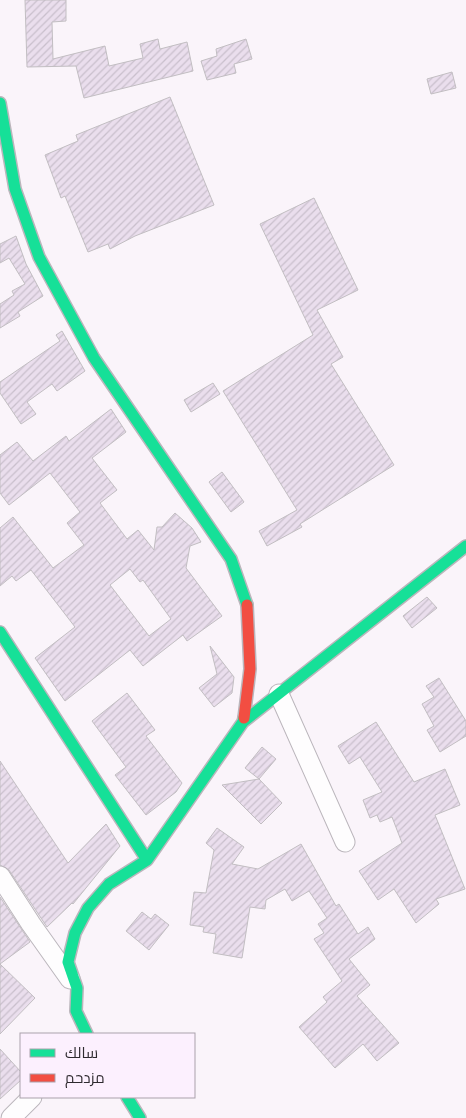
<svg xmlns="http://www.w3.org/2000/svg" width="466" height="1118" viewBox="0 0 466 1118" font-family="'Open Sans',Cairo,sans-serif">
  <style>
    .building { fill: url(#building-hatch); stroke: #c2bec2; fill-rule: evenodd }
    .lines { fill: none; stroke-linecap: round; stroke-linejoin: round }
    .street-casing { stroke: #bbb6bc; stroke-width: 21 }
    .fast-casing { stroke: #bbb6bc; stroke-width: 14 }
    .jam-casing { stroke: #bbb6bc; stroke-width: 14 }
    .street { stroke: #fefdfe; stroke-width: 19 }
    .fast { stroke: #16e098; stroke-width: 11 }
    .jam { stroke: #f24e42; stroke-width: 11 }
  </style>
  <defs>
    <pattern id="building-hatch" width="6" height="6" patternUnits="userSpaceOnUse" patternTransform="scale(1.25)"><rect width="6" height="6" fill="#eadeed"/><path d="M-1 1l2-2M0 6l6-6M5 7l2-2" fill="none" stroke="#c9bfcc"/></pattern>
  </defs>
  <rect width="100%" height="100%" fill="#faf4fa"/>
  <path class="building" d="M25,0H66V21L52,22L53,59L105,46L109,66L143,58L140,44L158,39L160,49L187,42L193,71L84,98L76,66L27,67Z
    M246,39L252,59L234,64L236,73L207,80L201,61L217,56L216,49Z
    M452,72L456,88L431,94L427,79Z
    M170,97L214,205L135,236L110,249L108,244L88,252L65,196L61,198L45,155L78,141L76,135Z
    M314,198L358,290L317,310L343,357L331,364L394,465L300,524L302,527L267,546L259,531L297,510L223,391L313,335L260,224Z
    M16,236L26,264L43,296L18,312L20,316L0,328V304L14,295L12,291L25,284L9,258L0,263V244Z
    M62,331L85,371L57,391L52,384L27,402L36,414L21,424L0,393V382L60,341L56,335Z
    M213,383L220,394L191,412L184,400Z
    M111,409L126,432L92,458L117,490L100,503L127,539L138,530L154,550L157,527H162L175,513L192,528L201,542L190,546L186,568L222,616L187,641L183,635L143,666L130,650L65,701L35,658L75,627L31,570L16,581L12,576L0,586V528L13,517L53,568L84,545L67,523L80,512L50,473L9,505L0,493V455L17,442L33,461L66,436L69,441ZM130,569L140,582L143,580L171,619L149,636L110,585Z
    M222,472L244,502L231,512L209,482Z
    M427,597L437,608L412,628L403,616Z
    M210,646L234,677L232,693L214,707L199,688L217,674Z
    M439,678L466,721V736L440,752L427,730L434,726L422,704L434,697L426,686Z
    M127,693L155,730L146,736L182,783L176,792L146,815L115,775L126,767L92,721Z
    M376,722L414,782L445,769L460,805L435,815L465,889L436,899L439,904L416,923L394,889L378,900L359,871L402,843L392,817L380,822L377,815L370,818L363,800L382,792L360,757L349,764L338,746Z
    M262,747L276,759L259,779L245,768Z
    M0,761L68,863L106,824L120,846L73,904L72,903L47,927L9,870L0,865Z
    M259,779L282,803L261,824L222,785Z
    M217,828L244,847L232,864L258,869L301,844L336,906L339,904L358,934L368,927L375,939L349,959L370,985L357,996L399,1043L377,1061L363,1044L335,1068L299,1027L327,1002L323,997L342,981L314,939L324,933L318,924L327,918L309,891L292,901L285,889L266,900L265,909L250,907L242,958L213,953L216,934L203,932L204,927L190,925L194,892L206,893L214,850L206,843Z
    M0,897L30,942L0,964L35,998L0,1034Z
    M142,912L151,919L155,914L169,925L149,950L126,931Z
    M0,1049L21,1072V1080L0,1099Z"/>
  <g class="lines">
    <defs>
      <path id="street" d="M279,694L345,842
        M0,876L31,924L70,979
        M11,1118L32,1097"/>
      <path id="fast" d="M0,103L15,189L39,257L94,358L231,559L247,605
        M0,632L147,860
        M243,722L466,546
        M87,1034L76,1011L77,988L68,962L75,933L88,908L109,884L147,860L243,722L244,718
        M127,1097L140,1118"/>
      <path id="jam" d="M244,718L250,669L247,605"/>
    </defs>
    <use href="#street" class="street-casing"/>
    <use href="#fast" class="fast-casing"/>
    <use href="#jam" class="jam-casing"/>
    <use href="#street" class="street"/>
    <use href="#fast" class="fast"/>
    <use href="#jam" class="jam"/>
  </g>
  <rect x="20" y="1033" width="175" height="65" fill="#fcf0fe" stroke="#aaa1ab"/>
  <rect x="30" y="1049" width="25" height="8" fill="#16e098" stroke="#aaa1ab"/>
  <text x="65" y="1058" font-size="15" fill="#2e2a2f">سالك</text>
  <rect x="30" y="1074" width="25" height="8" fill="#f24e42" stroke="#aaa1ab"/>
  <text x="65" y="1083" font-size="15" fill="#2e2a2f">مزدحم</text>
</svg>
